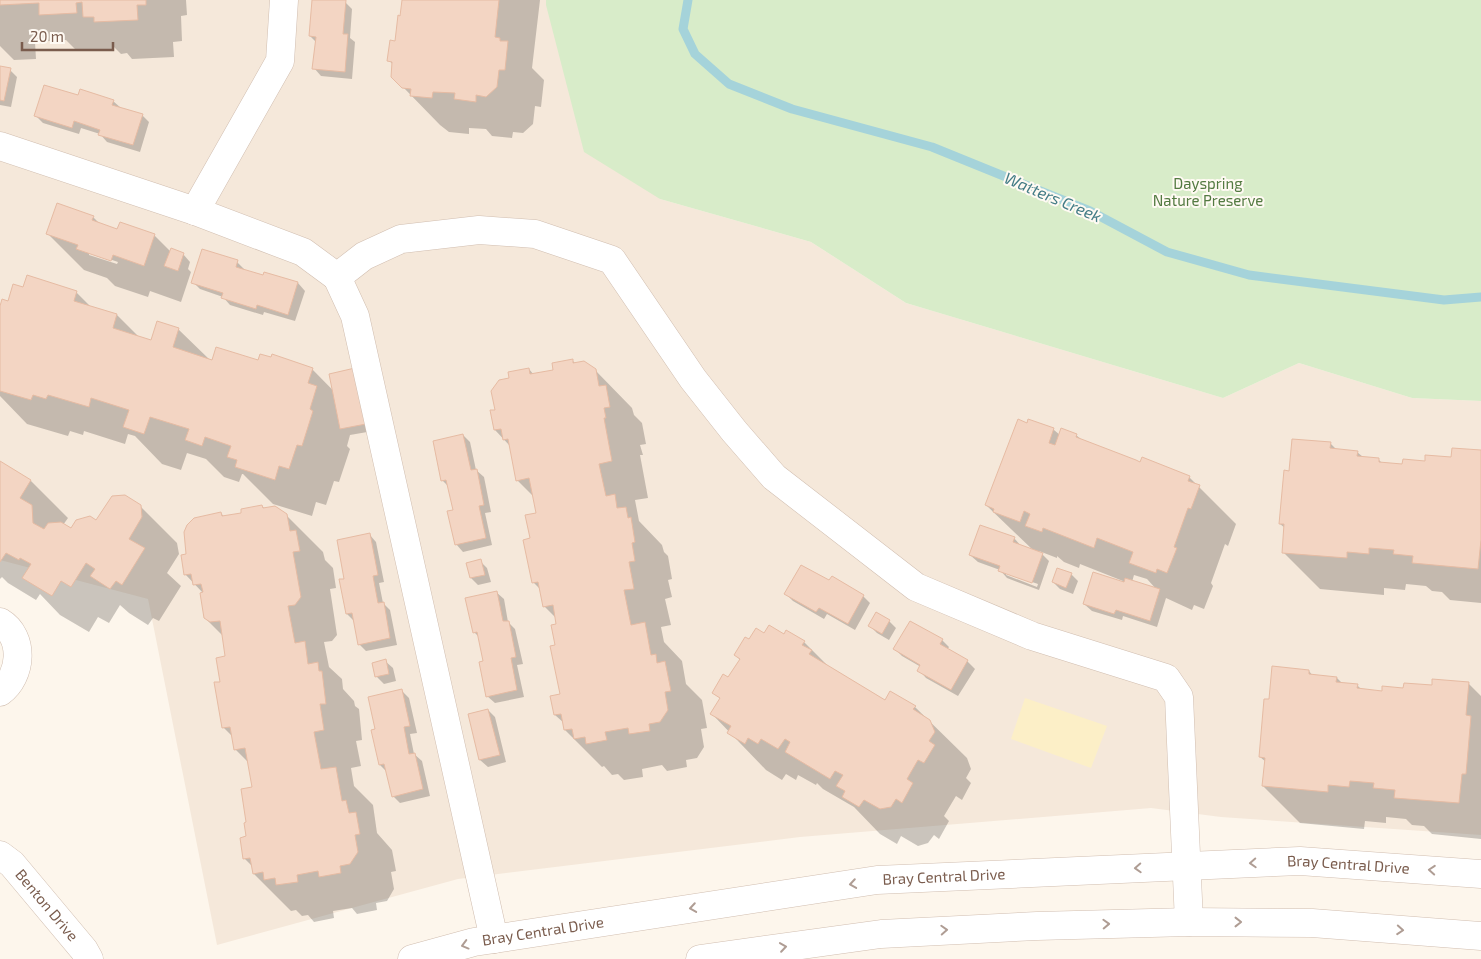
<svg xmlns="http://www.w3.org/2000/svg" width="1481" height="959" viewBox="0 0 1481 959" font-family="'Exo 2',sans-serif">
  <style>
    .residential { fill: #f5e8da }
    .green { fill: #d8ecc9 }
    .sand { fill: #fcefc7 }
    .shadow { fill: #0003; fill-rule: evenodd }
    .lines { fill: none; stroke-linecap: round; stroke-linejoin: round }
    .stream { stroke: #a5d3da; stroke-width: 9 }
    .building { fill: #f3d5c3; stroke: #e6bba3 }
    .minor-casing { stroke: #d1beb0; stroke-width: 29 }
    .minor { stroke: #fff; stroke-width: 28 }
    .oneway { stroke: #af9d94 }
    .labels { text-anchor: middle; stroke-width: 4; stroke-linejoin: round; paint-order: stroke }
    .park-label { font-size: 15px; fill: #537a41; stroke: #fffaf3 }
    .street-label { font-size: 15px; fill: #7a5c4d; stroke: #fffaf3 }
    .water-label { font-size: 16px; font-style: italic; fill: #437c86; stroke: #fffaf3 }
  </style>
  <rect width="100%" height="100%" fill="#fdf6ec"/>
  <path class="residential" d="M0,0H547L660,199L811,242L906,303L1223,398L1299,363L1412,398L1481,401V835L1221,817L1151,808L800,837L458,879L217,945L148,599L0,560Z"/>
  <path class="green" d="M546,0H1481V401L1412,398L1299,363L1223,398L906,303L811,242L660,199L584,152L546,5Z"/>
  <path class="sand" d="M1025,698L1107,726L1091,768L1011,739Z"/>
  <path class="shadow" d="M0,0H186L187,15L181,16L182,41L173,42L174,57L132,59L127,53L121,54L113,46V50L77,51L66,40L35,42L36,59L14,60L0,46Z
    M313,0L345,2L352,9L350,38L355,42L352,79L321,76L314,68L316,42L310,36Z
    M403,0H540L532,68L544,80L541,107L535,106L533,124L523,133L513,132L512,138L492,136L486,129L469,128V134L449,132L440,125L403,87L393,65L389,60L397,42Z
    M0,68L10,70L17,77L11,107L0,105Z
    M78,97L113,101L121,108L142,115L149,122L140,152L107,142L100,134L81,128L79,134L43,123L36,116Z
    M93,217L101,225L118,230L154,235L171,252L183,254L190,262L188,269L191,272L181,302L150,291L148,297L115,286L107,278L84,270L47,233ZM89,252L118,262L117,264L89,255Z
    M237,262L244,269V271L264,277L265,273L298,283L305,291L295,321L264,312L263,315L230,305L223,297L200,289L193,282Z
    M24,288L76,292L91,307L117,315L139,337L152,341L178,329L210,360L259,362L312,369L373,431L350,435L347,446L350,449L339,482L334,481L326,505L316,502L312,516L273,504L243,474H242L239,482L224,477L206,459L187,453L181,470L162,464L135,436L128,434L125,444L84,431L83,435L70,431L68,436L27,424L0,396V310Z
    M572,360L576,364L595,370L632,408L634,415L642,423L646,444L640,445L643,455H640L648,498L635,500L639,521L662,545L664,552L668,556L672,579L668,580L672,597L665,599L671,625L661,627L664,642L682,661L686,684L702,700L707,728L701,729L704,747L697,758L686,760L687,767L667,771L662,765L642,769L643,777L624,780L618,774L612,775L604,766L602,767L565,730L564,723L555,715L561,695L556,646L558,625L557,619L544,606L541,590L533,582L531,539L537,514L534,497L517,480L511,447L495,430L492,412L497,411L510,379L529,369L534,375L554,371Z
    M1029,420L1054,430L1060,435H1076L1082,440L1135,461L1189,477L1236,524L1228,546L1225,544L1211,583L1213,586L1204,609L1194,605L1192,610L1166,598L1157,627L1123,616L1122,620L1092,611L1084,604L1122,583L1123,581L1080,564L1079,568L1064,562L1057,556V558L1039,551L1049,561L1039,590L1007,578L1000,570L978,562L970,555L1014,538L1021,546L1034,551L986,505ZM1006,573L1038,584L1037,587L1006,575ZM1134,575L1147,579L1157,590L1132,582Z
    M463,435L470,442L476,470L484,477L491,512L485,513L492,545L463,552L456,544L454,511L449,487L442,480Z
    M1330,443L1337,450L1357,452L1363,457L1378,459L1383,464L1403,465L1452,459L1481,452V603L1450,600L1442,592L1432,591L1426,586L1406,584L1405,590L1384,588V595L1320,589L1283,552L1285,528L1280,524L1290,472Z
    M0,462L31,481L68,518L63,525L71,530L140,506L177,543L179,554L167,573L181,586L159,621L153,618L148,625L129,613L120,605L109,623L98,617L89,632L60,615L40,594L36,600L8,583L2,577L0,579Z
    M262,506L265,509L286,515L323,552L325,560L333,568L336,588L330,589L337,635L332,641L324,642L329,667L342,679L343,689L354,701L355,706L359,709L362,740L356,741L361,766L351,768L354,786L373,805L377,833L392,850L396,871L391,872L394,889L387,901L376,903L377,910L357,914L352,908L333,911L334,918L314,922L308,915L302,916L296,910L291,911L254,874L253,867L244,858L253,788L249,763L235,749L233,737L223,727L222,683L227,657L223,636L205,618L203,593L185,574L188,555L221,513L224,517L243,514Z
    M369,534L376,542L384,582L379,583L383,603L390,610L397,645L366,651L359,644L355,622L347,614Z
    M480,561L487,568L491,582L478,585L471,578Z
    M1071,574L1078,581L1073,594L1060,589L1053,582Z
    M830,582L863,596L870,603L855,630L827,614L824,619L793,601L786,594Z
    M496,592L504,599L508,622L515,629L523,664L517,665L524,697L495,703L487,696L485,662L480,638L474,632Z
    M889,621L896,628L889,640L877,633L870,626Z
    M765,635H784L804,642L830,668L885,701L915,707L967,758L971,769L966,778L971,783L962,800L956,796L944,816L949,821L939,839L934,835L928,843L918,846L901,836L897,844L880,834L854,807L823,789L817,783L816,785L798,775L796,780L786,774L782,780L766,770L712,714L721,699L714,693L729,678L740,660L736,655L749,641Z
    M942,640L949,647L947,650L967,661L975,669L958,696L926,678L919,670L921,667L902,656L895,649Z
    M385,661L393,668L396,681L384,684L377,677L373,664Z
    M1309,671L1313,676L1337,678L1343,684L1357,685L1362,690L1383,692L1468,683L1481,696V839L1432,834L1424,826L1412,825L1406,819L1386,817V823L1365,821L1364,829L1300,823L1263,786L1266,762L1260,757L1270,700Z
    M402,691L409,698L417,733L410,734L414,754L422,761L430,796L400,803L393,796L387,772L380,765L377,730Z
    M488,710L495,717L506,762L488,767L480,760Z"/>
  <g class="lines">
    <path class="stream" d="M688,0L683,29L695,54L729,84L792,109L932,147L1090,211L1167,252L1249,275L1444,300L1481,297"/>
  </g>
  <path class="building" d="M0,0H146V5H137L138,20L94,22V17H83L82,2L76,3L77,13L39,15V3L0,5Z
    M312,0H346L343,34H348L345,72L312,69L316,37L309,36Z
    M402,0H499L495,37L500,38V41H508L505,70H499L497,87L486,97L476,95V102L454,99L455,93L433,92L432,98L410,96L411,89L402,88L391,77L392,62L387,61L390,40L395,41L398,15L400,16Z
    M0,66L11,68L4,101L0,100Z
    M44,85L78,95L80,89L114,100L112,105L143,114L133,145L98,135L100,130L74,121L72,128L34,116Z
    M57,203L94,216L92,220L117,229L120,222L155,234L144,266L113,255L111,261L76,249L78,245L46,234Z
    M171,248L184,253L178,271L164,266Z
    M202,249L238,260L236,267L263,275L264,272L298,282L288,315L257,305L256,309L221,298L223,293L191,283Z
    M27,275L77,291L74,301L117,314L113,328L151,340L157,321L179,328L173,347L212,360L216,347L258,360L260,354L271,357L272,354L313,368L308,383L317,386L310,409L313,411L302,446L297,445L289,469L279,466L275,480L235,467L237,460L227,457L231,446L205,437L202,446L185,440L189,429L150,417L144,434L123,427L129,410L91,398L89,407L48,395L46,399L33,395L31,400L0,391V306L2,299L8,301L13,284L23,287Z
    M573,359V363L584,361L596,369L599,386L606,385L610,407L604,408L606,418H604L612,461L599,464L606,496L615,494L617,508L626,507L628,518L631,517L635,542L632,543L635,561L629,562L634,589L624,590L631,625L645,622L651,655L656,654L657,663L665,661L671,691L665,692L668,710L660,722L649,724L650,731L629,734L628,728L605,732L607,740L586,744L585,737L574,739L572,729L564,730L561,714L554,715L550,696L560,694L550,646L555,645L551,625L556,624L553,605L543,607L538,582L532,583L523,540L530,538L525,515L536,513L529,478L516,481L508,439L503,440L501,429L494,430L490,410H495L491,391L499,380L509,378L508,372L529,368L530,374L553,370L552,363Z
    M355,368L366,424L340,429L329,374Z
    M1018,419L1027,423L1028,419L1054,428L1049,443L1055,445L1061,428L1077,434L1076,437L1136,460L1140,462L1142,457L1190,476L1188,481L1200,485L1191,509L1188,508L1174,547L1177,548L1167,573L1157,569L1156,573L1129,563L1133,552L1097,538L1094,548L1043,528L1042,532L1025,526L1030,514L1024,511L1020,522L993,512L994,509L985,505Z
    M463,434L471,470L477,469L484,505L479,506L486,538L455,545L447,511L453,510L446,480L441,481L433,441Z
    M1292,439L1331,442L1330,448L1358,451L1357,456L1379,458V462L1402,464L1403,459L1425,461V455L1451,457L1452,448L1481,450V540L1478,569L1412,563L1413,556L1393,554L1394,550L1369,548V554L1347,552V558L1282,553L1284,524H1279L1284,470L1289,471Z
    M0,461L31,480L20,498L32,505L33,523L44,529L48,523L61,522L71,528L76,520L90,516L96,520L112,496L125,495L141,505L142,517L129,539L145,548L122,585L116,581L110,589L90,576L95,569L86,563L71,587L61,581L52,596L22,578L31,564L20,558L19,560L6,553L0,562Z
    M262,505L263,508L275,506L287,514L290,531L296,530L300,551L293,552L301,597L295,605L288,606L295,643L305,641L308,664L318,662L319,671H322L326,704H320L324,730L314,732L321,769L336,767L342,801L346,800L349,813L356,812L360,834L355,835L358,852L350,864L340,866L341,873L319,877L318,871L297,875L298,882L276,885L275,878L264,880L263,872L253,874L250,858L243,859L240,838L246,836L244,823L246,822L241,789L252,787L245,748L234,750L230,727L222,728L214,682H220L216,658L225,656L220,621L210,622L204,618L200,593L203,592L201,584L193,585L191,574L184,575L181,555L186,554L184,532L187,525L194,518L221,512L222,516L241,513V509Z
    M980,525L1015,537L1013,542L1043,553L1032,583L998,571L1000,566L969,555Z
    M370,533L378,575L373,576L378,603L384,602L390,638L358,645L352,613L346,614L339,579H344L337,540Z
    M481,559L485,575L470,578L466,563Z
    M801,565L829,580L832,576L864,595L848,624L819,608L816,612L784,594Z
    M1057,568L1072,573L1066,588L1052,582Z
    M1093,572L1124,582L1125,578L1160,589L1150,621L1116,610L1114,614L1083,604Z
    M497,591L503,621H509L516,657L511,658L517,690L486,697L479,662L483,661L477,632L473,633L465,598Z
    M876,612L890,620L882,634L868,626Z
    M910,621L943,639L940,644L968,660L951,690L917,671L920,665L893,649Z
    M769,625L784,634L786,630L805,641L802,645L812,650L809,654L885,700L890,691L916,706L913,709L930,720L935,732L929,741L935,745L924,763L918,760L907,779L913,783L902,803L896,799L891,807L880,809L864,800L859,807L842,797L845,791L836,786L843,775L835,771L830,779L785,752L790,742L785,739L778,749L761,739L758,744L748,738L745,744L727,733L731,726L710,714L720,698L712,693L723,674L728,677L740,659L734,655L745,637L749,639L756,628L764,633Z
    M386,659L389,674L375,677L372,663Z
    M1272,666L1309,670V674L1337,677L1336,682L1358,684L1357,688L1382,691V686L1403,688L1404,683L1432,685V679L1469,682L1466,715L1471,716L1466,774H1462L1459,803L1394,798L1395,790L1373,788L1374,783L1350,781L1349,787L1328,785V792L1262,786L1265,758L1259,757L1264,699H1269Z
    M402,689L410,726L404,727L409,754L415,753L423,789L392,797L384,764L379,765L371,730L375,729L368,697Z
    M488,709L500,755L479,760L468,714Z"/>
  <g class="lines">
    <defs>
      <g id="minor">
        <path d="M0,146L195,211L303,252L337,277L364,256L401,239L479,230L535,234L612,260L693,379L734,431L774,477L916,587L1032,636L1166,678L1179,697L1189,922"/>
        <path d="M195,211L280,61L284,0"/>
        <path d="M337,277L355,316L494,939"/>
        <path d="M0,622C25,637 22,676 0,692"/>
        <path id="s1" d="M0,855L12,864L84,950L89,959"/>
        <path id="s2" d="M412,959L474,942L877,880L1300,861L1481,874"/>
        <path d="M700,959L881,934L1037,926L1189,922L1312,923L1481,936"/>
      </g>
    </defs>
    <use href="#minor" class="minor-casing"/>
    <use href="#minor" class="minor"/>
  </g>
  <defs><path id="oneway-chevron" d="M-2-3.5L2.5 0L-2 3.5" fill="none" stroke-width="1.6" stroke-linecap="round" stroke-linejoin="round" transform="scale(1.25)"/></defs>
  <g class="oneway">
    <use href="#oneway-chevron" transform="translate(1253 863) rotate(177)"/>
    <use href="#oneway-chevron" transform="translate(1138 868) rotate(177)"/>
    <use href="#oneway-chevron" transform="translate(1432 870) rotate(-176)"/>
    <use href="#oneway-chevron" transform="translate(853 884) rotate(171)"/>
    <use href="#oneway-chevron" transform="translate(693 908) rotate(171)"/>
    <use href="#oneway-chevron" transform="translate(1238 922)"/>
    <use href="#oneway-chevron" transform="translate(1106 924) rotate(-2)"/>
    <use href="#oneway-chevron" transform="translate(944 930) rotate(-3)"/>
    <use href="#oneway-chevron" transform="translate(1400 930) rotate(4)"/>
    <use href="#oneway-chevron" transform="translate(465 945) rotate(165)"/>
    <use href="#oneway-chevron" transform="translate(783 947) rotate(-8)"/>
  </g>
  <g class="labels">
    <g class="park-label">
      <text x="1208" y="189">Dayspring<tspan x="1208" dy="17">Nature Preserve</tspan></text>
    </g>
    <g class="street-label">
      <text dy="5" stroke="none"><textPath href="#s2" startOffset="944">Bray Central Drive</textPath></text>
      <text dy="5" stroke="none"><textPath href="#s2" startOffset="539">Bray Central Drive</textPath></text>
      <text dy="5" stroke="none"><textPath href="#s1" startOffset="69">Benton Drive</textPath></text>
      <text dy="5" stroke="none"><textPath href="#s2" startOffset="134">Bray Central Drive</textPath></text>
    </g>
    <g class="water-label">
      <text transform="translate(1053 197) rotate(23)" y="6">Watters Creek</text>
    </g>
  </g>
  <path d="M22 42v8h91v-8" fill="none" stroke="#7a5c4d" stroke-width="2.5"/>
  <text x="30" y="42" font-size="15" fill="#7a5c4d" stroke="#fffaf3" stroke-width="4" paint-order="stroke">20 m</text>
</svg>
